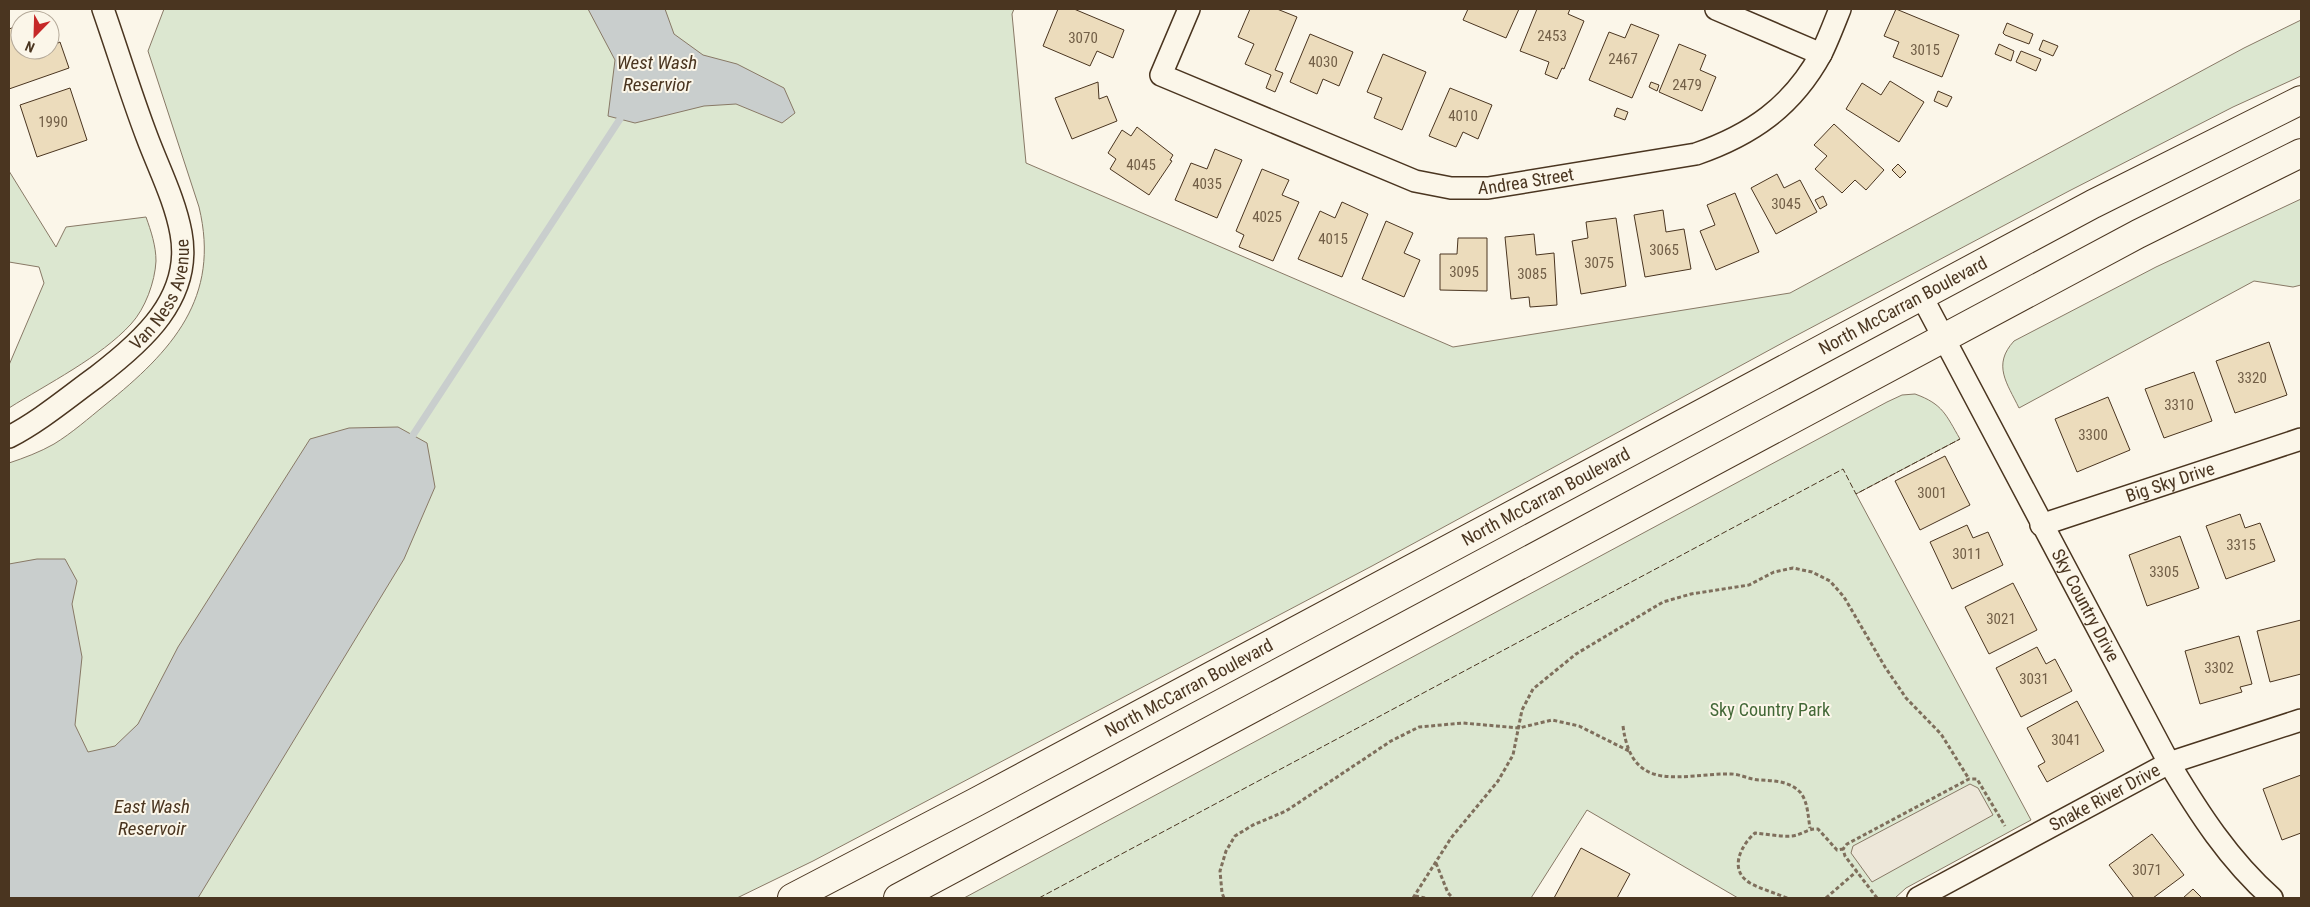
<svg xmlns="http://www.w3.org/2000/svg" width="2310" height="907" viewBox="0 0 2310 907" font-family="'Roboto Condensed',sans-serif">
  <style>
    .green { fill: #dce7d0; stroke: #887966 }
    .parking { fill: #ede7d9; stroke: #887966 }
    .water { fill: #c9cecd; stroke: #887966 }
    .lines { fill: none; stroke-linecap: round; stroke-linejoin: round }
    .stream { stroke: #c9cecd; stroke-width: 7 }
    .building { fill: #ecdcbc; stroke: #4a3520 }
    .minor-casing { stroke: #4a3520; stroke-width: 24 }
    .primary-casing { stroke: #4a3520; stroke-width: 30 }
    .path { stroke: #7f6f5c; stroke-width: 3; stroke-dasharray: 4 2.5; stroke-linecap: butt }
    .minor { stroke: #fbf6e9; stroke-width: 21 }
    .primary { stroke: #fbf6e9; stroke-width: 28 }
    .fence { stroke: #4a3520; stroke-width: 1; stroke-dasharray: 6 2.5; stroke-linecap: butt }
    .labels { text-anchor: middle; stroke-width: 4; stroke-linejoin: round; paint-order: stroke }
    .number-label { font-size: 15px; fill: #725f47 }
    .street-label { font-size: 18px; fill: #4a3520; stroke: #fbf6e9 }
    .park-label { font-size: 18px; fill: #436837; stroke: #fbf6e9 }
    .water-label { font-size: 19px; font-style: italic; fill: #4a3520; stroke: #fbf6e9 }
  </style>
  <rect width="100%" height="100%" fill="#fbf6e9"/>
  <path class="green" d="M164,9H1014L1012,14L1026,163L1453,347L1790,293L2244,48L2301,20V76L2233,107L2069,191L1786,341L1372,566L813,861L737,898H9V463C24,458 40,452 54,444C72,433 89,418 105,405C172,351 221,298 199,207L148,51Z
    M9,171L56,247L66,227L146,217C151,231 156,246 156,261C155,282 145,309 131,324C101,357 47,384 9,408V365L44,283L39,267L9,262Z
    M2301,199V285L2293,287L2254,281L2019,408C2007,383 1992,365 2014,341L2156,267Z
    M1915,394C1943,404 1946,415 1960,439L1856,494L2031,820L1906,888L1895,898H1738L1587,810L1531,898H964L1887,402L1902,395Z"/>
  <path class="parking" d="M1970,784L1978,788L1993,815L1872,882L1851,853L1853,846Z"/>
  <path class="water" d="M588,9H665L674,34L703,55L737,64L784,88L795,113L782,123L736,104L704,106L635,123L608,116L615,60Z
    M398,427L427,443L435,487L404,559L198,898H9V564L37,559H65L77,581L72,604L82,657L75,725L88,752L115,746L138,724L178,647L310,439L349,428Z"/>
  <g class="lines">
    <path class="stream" d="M413,435L620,119"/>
  </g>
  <path class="building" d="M1058,9H1074L1124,30L1113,58L1097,51L1090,66L1043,46Z
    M1250,9H1277L1297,17L1275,70L1283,73L1275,92L1266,88L1271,75L1245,64L1254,44L1238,37Z
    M1468,9H1519L1506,38L1463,20Z
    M1537,9H1570L1568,14L1584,21L1564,69L1562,68L1557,79L1545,74L1549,62L1520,51Z
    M1896,9L1959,35L1942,77L1893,57L1899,42L1884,36Z
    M2007,23L2033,34L2029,44L2005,35L2003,33Z
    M1631,24L1659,35L1632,98L1589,80L1609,32L1625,38Z
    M20,25V50H50V33L54,45L60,42L69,68L9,89V29Z
    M1310,34L1353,52L1339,86L1323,79L1317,94L1290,82Z
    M2043,40L2058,46L2053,56L2039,50Z
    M1679,44L1706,55L1700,70L1716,77L1702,111L1659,92Z
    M1999,44L2014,51L2011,61L1995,54Z
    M2021,51L2041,59L2036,71L2016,62Z
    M1383,54L1426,72L1402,130L1374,118L1382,98L1367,92Z
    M1890,81L1924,102L1899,142L1846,109L1862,83L1881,95Z
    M1098,82L1099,99L1107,96L1117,121L1072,139L1055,98Z
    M1651,82L1659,85L1657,91L1649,87Z
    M70,88L87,140L37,157L20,105Z
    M1450,88L1492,105L1478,139L1463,132L1456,147L1429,136Z
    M1938,91L1952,97L1947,107L1934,101Z
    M1617,108L1628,112L1625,120L1614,116Z
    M1834,124L1884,170L1866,190L1855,180L1842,193L1815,169L1827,156L1814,145Z
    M1137,127L1173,155L1170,160L1172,161L1149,195L1110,169L1116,159L1108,153L1122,130L1131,136Z
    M1215,149L1242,160L1217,218L1175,200L1191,163L1207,169Z
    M1898,164L1906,172L1900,178L1892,170Z
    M1262,169L1289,180L1282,195L1299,202L1273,261L1239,247L1244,235L1236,231Z
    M1777,174L1784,188L1800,180L1817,212L1776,234L1751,188Z
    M1735,193L1759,252L1716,270L1700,231L1715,225L1707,205Z
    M1823,196L1827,205L1820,209L1815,200Z
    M1342,202L1368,214L1342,277L1298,259L1320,211L1335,218Z
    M1663,210L1666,232L1684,229L1691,269L1645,277L1634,215Z
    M1616,218L1626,286L1581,294L1572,241L1588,238L1586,222Z
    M1386,221L1413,233L1404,253L1420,260L1404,297L1362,279Z
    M1534,234L1536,255L1554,253L1557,305L1530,307L1529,297L1511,299L1505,237Z
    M1458,238H1487V291L1440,290V254H1457Z
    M2269,342L2287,395L2235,413L2216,361Z
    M2194,372L2212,421L2164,438L2145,389Z
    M2108,397L2130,450L2077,472L2055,419Z
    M1945,456L1970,505L1920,530L1895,481Z
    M2240,514L2245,528L2260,523L2275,561L2226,579L2206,526Z
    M1967,525L1973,538L1988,532L2003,565L1952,589L1930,542Z
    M2180,536L2199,588L2147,606L2129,555Z
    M2013,583L2037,630L1989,654L1965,607Z
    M2301,620V674L2270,682L2257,631Z
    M2239,636L2252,684L2240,687L2242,692L2200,704L2185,651Z
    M2037,647L2046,664L2055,659L2072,691L2021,717L1996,668Z
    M2077,701L2104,751L2047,782L2038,766L2045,762L2027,728Z
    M2301,775V833L2282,840L2263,789Z
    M2152,834L2184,875L2153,898H2134L2109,865Z
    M1581,848L1630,874L1617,898H1554Z
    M2193,889L2202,898H2183Z"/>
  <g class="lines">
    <defs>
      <g id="minor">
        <path id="s1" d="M1189,9L1161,75L1415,181L1451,188H1488L1696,154C1751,135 1792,107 1821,54C1828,40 1834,24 1840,9"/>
        <path d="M1716,9L1821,54"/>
        <path id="s2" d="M1922,297L2169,763C2198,812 2229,860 2272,898"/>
        <path id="s3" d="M9,437C40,421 67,398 96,377C142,342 193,298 181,233C175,200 159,169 147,137C131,95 118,52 103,9"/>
        <path id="s4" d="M2041,525L2301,439"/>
        <path id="s5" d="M1918,898L2169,763L2301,720"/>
      </g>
      <g id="primary">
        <path id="s6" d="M792,898L976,802L2093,204L2301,100"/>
        <path d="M898,898L2138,234L2301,153"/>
      </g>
    </defs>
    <use href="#minor" class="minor-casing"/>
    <use href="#primary" class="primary-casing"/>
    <path class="path" d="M1623,726C1632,796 1682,773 1731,774C1741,774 1750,780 1760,780C1775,781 1789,781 1800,792C1808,801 1808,817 1810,828
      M1436,863L1448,893L1453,898
      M1415,896L1425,898
      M1224,898L1222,893L1220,871L1226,851L1235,836L1253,825L1286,811L1391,741L1419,727L1463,723L1519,728L1552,720L1579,726L1629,751
      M1413,898L1451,838L1498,781L1513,755L1522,710L1533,689L1576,654L1663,602L1691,594L1749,585L1774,572L1793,568L1812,572L1830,581L1844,597L1885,667L1906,698L1941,734L1969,779
      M1787,898C1775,893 1761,889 1750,883C1728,870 1741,845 1755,833C1767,834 1780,837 1792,836C1802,835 1808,828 1818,829L1837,850L1843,849
      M1826,898L1857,871
      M1877,898L1845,856L1843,849L1847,844L1969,779H1977L2005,826"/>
    <use href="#minor" class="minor"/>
    <use href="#primary" class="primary"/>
    <path class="fence" d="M1039,898L1843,469L1856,494L1960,439"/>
  </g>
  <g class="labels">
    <g class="number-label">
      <text x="1552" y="41">2453</text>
      <text x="1083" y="43">3070</text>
      <text x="1925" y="55">3015</text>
      <text x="1623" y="64">2467</text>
      <text x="1323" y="67">4030</text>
      <text x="1687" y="90">2479</text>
      <text x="1463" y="121">4010</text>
      <text x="53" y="127">1990</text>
      <text x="1141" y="170">4045</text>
      <text x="1207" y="189">4035</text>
      <text x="1786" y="209">3045</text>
      <text x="1267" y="222">4025</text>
      <text x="1333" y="244">4015</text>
      <text x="1664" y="255">3065</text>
      <text x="1599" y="268">3075</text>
      <text x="1464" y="277">3095</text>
      <text x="1532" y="279">3085</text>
      <text x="2252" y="383">3320</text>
      <text x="2179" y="410">3310</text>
      <text x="2093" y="440">3300</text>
      <text x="1932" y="498">3001</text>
      <text x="2241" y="550">3315</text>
      <text x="1967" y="559">3011</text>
      <text x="2164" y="577">3305</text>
      <text x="2001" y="624">3021</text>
      <text x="2219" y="673">3302</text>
      <text x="2034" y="684">3031</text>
      <text x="2066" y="745">3041</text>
      <text x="2147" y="875">3071</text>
    </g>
    <g class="street-label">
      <text dy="6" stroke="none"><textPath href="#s1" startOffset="459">Andrea Street</textPath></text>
      <text dy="6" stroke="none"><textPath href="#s3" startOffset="215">Van Ness Avenue</textPath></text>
      <text dy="6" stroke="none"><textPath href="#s6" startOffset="1259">North McCarran Boulevard</textPath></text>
      <text dy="6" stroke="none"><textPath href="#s4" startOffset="136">Big Sky Drive</textPath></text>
      <text dy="6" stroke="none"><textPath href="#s6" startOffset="854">North McCarran Boulevard</textPath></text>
      <text dy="6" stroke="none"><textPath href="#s2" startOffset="349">Sky Country Drive</textPath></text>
      <text dy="6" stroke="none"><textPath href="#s6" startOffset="449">North McCarran Boulevard</textPath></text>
      <text dy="6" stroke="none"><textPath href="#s5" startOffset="212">Snake River Drive</textPath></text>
    </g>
    <g class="park-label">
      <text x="1770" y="716">Sky Country Park</text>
    </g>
    <g class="water-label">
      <text x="657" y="69">West Wash<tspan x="657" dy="22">Reservior</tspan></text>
      <text x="152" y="813">East Wash<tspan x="152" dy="22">Reservoir</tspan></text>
    </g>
  </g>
  <rect width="2310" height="907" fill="none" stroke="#4a3520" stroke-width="20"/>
  <g transform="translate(35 35) rotate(203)"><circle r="24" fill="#fbf6e9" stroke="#b4a999"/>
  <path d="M0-4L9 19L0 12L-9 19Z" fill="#c62828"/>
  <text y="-8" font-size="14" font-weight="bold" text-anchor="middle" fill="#4a3520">N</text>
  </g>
</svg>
